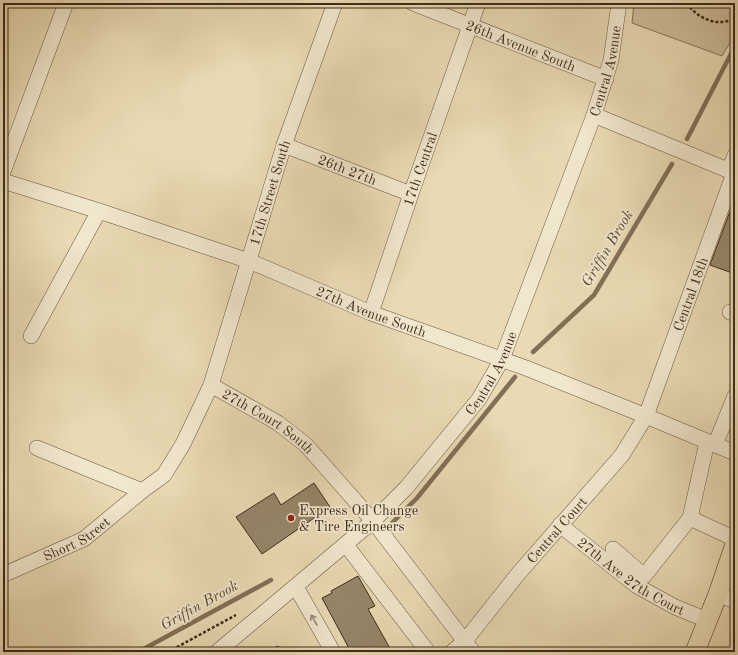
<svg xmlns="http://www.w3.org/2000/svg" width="738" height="655" viewBox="0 0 738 655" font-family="'Old Standard TT',serif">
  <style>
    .green { fill: #ccbc99; stroke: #84745a }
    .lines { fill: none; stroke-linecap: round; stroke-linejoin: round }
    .stream { stroke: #817057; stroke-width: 4.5 }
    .building { fill: #96866a; stroke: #3d2b1b }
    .minor-casing { stroke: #685741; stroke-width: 16 }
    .major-casing { stroke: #3d2b1b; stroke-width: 20 }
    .path { stroke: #3d2b1b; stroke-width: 2.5; stroke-dasharray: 3 2; stroke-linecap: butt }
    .minor { stroke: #f1e7ce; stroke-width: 15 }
    .major { stroke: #e9dab3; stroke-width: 19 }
    .oneway { stroke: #978974 }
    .poi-dot { fill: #8f2418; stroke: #f1e7ce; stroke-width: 1.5 }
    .labels { text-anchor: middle; stroke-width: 3.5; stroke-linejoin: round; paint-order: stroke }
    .street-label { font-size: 14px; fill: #3d2b1b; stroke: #f1e7ce }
    .poi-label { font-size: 14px; fill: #3d2b1b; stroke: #f1e7ce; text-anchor: start }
    .water-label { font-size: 15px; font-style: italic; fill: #5a4834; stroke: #f1e7ce }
  </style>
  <rect width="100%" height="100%" fill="#e9dab3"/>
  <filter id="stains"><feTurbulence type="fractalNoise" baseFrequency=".005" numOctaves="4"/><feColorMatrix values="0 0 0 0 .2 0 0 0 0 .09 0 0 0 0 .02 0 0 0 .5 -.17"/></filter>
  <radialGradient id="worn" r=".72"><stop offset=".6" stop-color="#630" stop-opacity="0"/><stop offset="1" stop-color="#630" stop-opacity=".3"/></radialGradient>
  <path class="green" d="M634,3H735V34L722,56L632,23Z"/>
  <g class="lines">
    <path class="stream" d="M687,139L735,46
      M533,352L594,295L672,164
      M392,523L417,498L515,377
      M138,652L271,580"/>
  </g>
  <path class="building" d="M730,211L735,213V274L710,265Z
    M314,483L330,507L262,554L236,517L274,493L281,505Z
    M358,576L375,606L368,609L392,652H351L322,598L332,593L331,591Z
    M278,646L281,652H266Z"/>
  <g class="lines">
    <defs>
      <g id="minor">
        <path id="s1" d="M413,3L606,79"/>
        <path d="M594,115L735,173"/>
        <path id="s2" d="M284,145L411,194"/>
        <path d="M729,171L735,155"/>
        <path d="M3,172L66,3"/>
        <path id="s3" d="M3,181L99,211L249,261L371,313L526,368L646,416L735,453"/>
        <path d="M730,312L735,314"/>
        <path id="s4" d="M371,313L411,194L478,3"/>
        <path d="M31,336L99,211"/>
        <path id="s5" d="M211,385L284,145L335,3"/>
        <path d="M715,445L735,396"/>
        <path id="s6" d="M37,448L142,491L164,475L183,444L211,385L278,423L306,445L373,521L473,652"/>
        <path d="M690,518L707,442"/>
        <path id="s7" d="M560,525L637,586L675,607L707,620"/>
        <path d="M346,545L428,652"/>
        <path d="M613,549L644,576L690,518L735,539"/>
        <path id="s8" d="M3,575L84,539L142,491"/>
        <path d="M296,587L333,652"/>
        <path d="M718,594L735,601"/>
        <path id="s9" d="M217,652L373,521L406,488L479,399L502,359L594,115L611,60L619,3"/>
        <path id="s10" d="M452,652L464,642L518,574L622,455L646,416L734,173"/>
      </g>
      <path id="major" d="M695,652L718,594L735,544"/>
    </defs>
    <use href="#minor" class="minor-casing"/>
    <use href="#major" class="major-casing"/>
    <path class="path" d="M687,3C696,18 720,29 735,17
      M168,652L236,615"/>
    <use href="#minor" class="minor"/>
    <use href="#major" class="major"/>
  </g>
  <defs><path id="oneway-shaft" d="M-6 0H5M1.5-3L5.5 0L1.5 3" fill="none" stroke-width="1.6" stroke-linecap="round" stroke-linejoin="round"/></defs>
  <use class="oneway" href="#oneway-shaft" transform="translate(314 620) rotate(-120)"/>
  <circle class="poi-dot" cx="291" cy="518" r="4"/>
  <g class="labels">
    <g class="street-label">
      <text dy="5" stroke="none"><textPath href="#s1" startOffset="116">26th Avenue South</textPath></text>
      <text dy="5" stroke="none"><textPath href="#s9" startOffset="718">Central Avenue</textPath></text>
      <text dy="5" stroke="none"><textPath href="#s2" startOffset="68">26th 27th</textPath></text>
      <text dy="5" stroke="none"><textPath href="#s4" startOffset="152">17th Central</textPath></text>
      <text dy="5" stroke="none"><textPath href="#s5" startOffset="201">17th Street South</textPath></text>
      <text dy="5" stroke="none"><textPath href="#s10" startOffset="436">Central 18th</textPath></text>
      <text dy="5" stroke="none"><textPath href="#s3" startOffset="391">27th Avenue South</textPath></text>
      <text dy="5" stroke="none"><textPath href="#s9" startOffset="394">Central Avenue</textPath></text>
      <text dy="5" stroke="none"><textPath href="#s6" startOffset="310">27th Court South</textPath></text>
      <text dy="5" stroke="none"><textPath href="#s10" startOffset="161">Central Court</textPath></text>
      <text dy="5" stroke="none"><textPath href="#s8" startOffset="82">Short Street</textPath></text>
      <text dy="5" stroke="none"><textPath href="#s7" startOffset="88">27th Ave 27th Court</textPath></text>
    </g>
    <g class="poi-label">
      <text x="299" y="515">Express Oil Change<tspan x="299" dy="16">&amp; Tire Engineers</tspan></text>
    </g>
    <g class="water-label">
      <text transform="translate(607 248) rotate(-59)" y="5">Griffin Brook</text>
      <text transform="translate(199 605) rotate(-29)" y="5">Griffin Brook</text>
    </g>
  </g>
  <rect width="738" height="655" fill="none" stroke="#e9dab3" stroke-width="16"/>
  <rect x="4" y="4" width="730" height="647" fill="none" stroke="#3d2b1b" stroke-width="2"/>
  <rect x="8" y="8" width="722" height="639" fill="none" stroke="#3d2b1b"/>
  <rect width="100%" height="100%" filter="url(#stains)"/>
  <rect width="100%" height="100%" fill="url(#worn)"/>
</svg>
